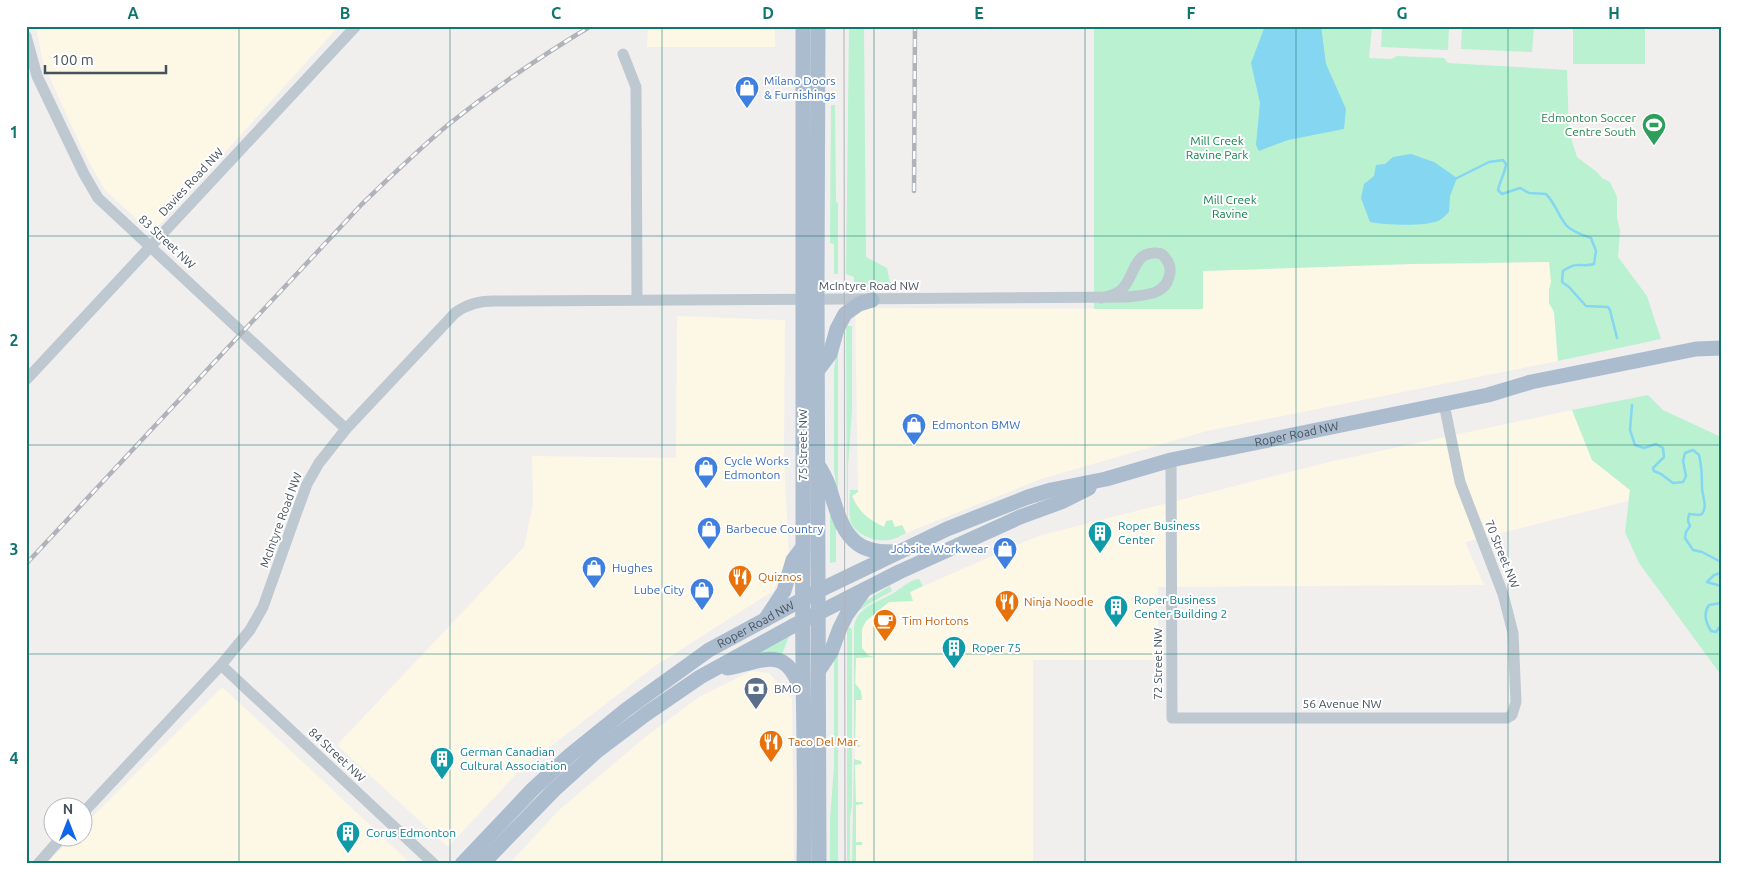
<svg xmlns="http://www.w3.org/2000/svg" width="1747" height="890" viewBox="0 0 1747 890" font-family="Ubuntu,sans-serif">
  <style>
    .commercial { fill: #fdf7e6 }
    .green { fill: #baf1d1 }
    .water { fill: #84d6f1 }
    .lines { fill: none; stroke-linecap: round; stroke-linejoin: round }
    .stream { stroke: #84d6f1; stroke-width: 2.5 }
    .minor { stroke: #bec8d1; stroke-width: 11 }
    .major { stroke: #acbccf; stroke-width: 15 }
    .tram { stroke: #b0b3b9; stroke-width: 1 }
    .rail-casing { stroke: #b0b3b9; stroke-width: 4.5 }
    .rail { stroke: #fff; stroke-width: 2.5; stroke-dasharray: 8; stroke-linecap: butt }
    .grid { fill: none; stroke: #0f766e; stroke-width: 1; stroke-opacity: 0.55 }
    .labels { text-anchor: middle; stroke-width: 4; stroke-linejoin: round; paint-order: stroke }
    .shop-label { font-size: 12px; fill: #366cbe; stroke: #fff; text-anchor: start }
    .leisure-label { font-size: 12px; fill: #27864d; stroke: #fff; text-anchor: end }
    .park-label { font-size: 12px; fill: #12824e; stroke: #fff }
    .street-label { font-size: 12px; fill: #45515d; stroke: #fff }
    .culture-label { font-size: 12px; fill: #0d838f; stroke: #fff; text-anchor: start }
    .food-label { font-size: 12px; fill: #c56008; stroke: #fff; text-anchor: start }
    .service-label { font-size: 12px; fill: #4e5e75; stroke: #fff; text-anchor: start }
    .neatline { fill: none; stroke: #0f766e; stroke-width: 2 }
    .grid-label { font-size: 16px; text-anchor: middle; font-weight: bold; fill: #0f766e }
  </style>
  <rect width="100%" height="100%" fill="#f1eeee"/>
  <path class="commercial" d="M36,26H339L152,233L105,190L84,153L43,63Z
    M648,26H775V47H647Z
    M1550,262L1558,361L1207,431L1041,479L906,533L902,525L895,527H884L867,518L858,508L852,495L858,491L855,308L1203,309V271L1411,264Z
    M677,316L785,320L784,457L789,556L773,591L655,666L520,770L448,847L337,745L524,547L533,504L532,456L676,458Z
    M1572,410L1592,460L1630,490L1628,501L1465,542L1484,585L1158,587V660H1033V864H854L856,651L860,626L887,602L1038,536L1333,461Z
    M751,671L769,673L792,699L794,864H509L558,811L644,738L699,697Z
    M222,687L319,777L411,864H46L72,838H82L83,826Z"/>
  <path class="green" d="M849,26H864L866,257L887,268L890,282L893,283C882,296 870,291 854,291V277L846,274Z
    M1094,26H1372L1369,58L1392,59L1397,56L1444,58L1448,63L1567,70L1569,132L1577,157L1597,172L1602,178L1610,182L1617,197V218L1620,230L1618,257L1647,296L1661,339L1558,361L1554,312L1549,303V290L1551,282L1549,262L1411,264L1203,271V309H1094Z
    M1382,26H1449L1448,50L1381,47Z
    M1462,26H1534L1532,52L1461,49Z
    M1573,26H1645V64H1573Z
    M831,105H835L836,202L838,203V274H834V244L830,243Z
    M846,326H852V410L848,467V518L854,529L860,535L859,537L847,522Z
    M838,343V499L834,470V370Z
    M1648,395L1663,410L1721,437V675L1639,563L1625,532L1630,490L1592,460L1572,410Z
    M850,490H858V492L852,496C859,512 868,519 884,527L886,521L892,520L895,527L902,525L906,533C900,536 894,540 888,540C875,542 856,535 851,522C848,513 850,499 850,490Z
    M830,508L836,525V562L830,563Z
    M919,579L923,586L910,592L913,601L889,602L866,621L862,629V648L868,655L874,657L856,658L855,683L861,691L862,700H856L855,744L862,746L854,747V626C855,621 857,616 861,612C869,604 879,601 888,596C899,591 908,580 919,579Z
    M890,586L892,591L870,603L856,613L864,602Z
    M847,628H851L852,630V806L850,817V864H847Z
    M789,636L781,657L747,659Z
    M838,644V864H830V820L834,766V660Z
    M854,759L861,761L862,764L855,765L856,802H863V804L856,805V842H862V845H856V864H852Z"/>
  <path class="water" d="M1265,26H1321L1326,64L1346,109L1344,129L1288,140L1259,151L1256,145L1260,103L1251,63Z
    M1411,154L1434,162L1457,178L1450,196L1449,212C1446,215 1443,218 1440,220C1428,227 1384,225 1370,222L1361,198L1364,184L1374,176L1376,165L1385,164L1393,157Z"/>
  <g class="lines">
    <path class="stream" d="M1455,179L1489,162L1503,160L1506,164C1505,173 1500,181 1498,190L1502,194L1520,188L1529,193L1546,194C1555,203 1558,215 1566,225C1572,232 1583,235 1591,238L1596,251L1594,264C1580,268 1579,260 1563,271L1562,282L1569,287L1586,306L1608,307L1610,310L1617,338
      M1632,405L1630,430L1635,445L1644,448L1656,444L1663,448L1664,457L1653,468L1654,471L1661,474L1673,483L1683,482L1686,476L1683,461L1685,453L1693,450L1699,455C1702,466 1702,475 1702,487C1702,497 1708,505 1702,514L1699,515L1689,514L1688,521L1690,526L1686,532L1685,538L1693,550L1702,552L1721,562
      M1721,573L1714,575L1707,582L1721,586
      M1721,603L1709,605C1703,613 1706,623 1711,631L1716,632L1721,625"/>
    <path class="minor" d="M26,36L37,76L84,174L98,198L346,429
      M623,54L636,87L637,300
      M26,380L356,26
      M1171,460L1172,718H1507L1512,715L1516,702L1513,633L1503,594L1460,482L1444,404
      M221,665L434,864
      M82,814L221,665L250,630L263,607L295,517L307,484L319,463L346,429L455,313C467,304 479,301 493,301C704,299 916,300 1127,297C1143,295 1164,296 1169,277C1171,271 1170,264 1166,259C1164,255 1161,253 1157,253C1133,251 1135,277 1122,289C1117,295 1108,296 1101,298
      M38,864L61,838"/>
    <g class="major">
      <path d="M803,26V547C801,652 806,758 804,864"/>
      <path d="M818,26L817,286L819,864"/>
      <path d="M818,370L830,354L837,329L845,314L859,304L872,300"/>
      <path d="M820,468C824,475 828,482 830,490C836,508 841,532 858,544C869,552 883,552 896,552"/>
      <path d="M765,620L784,591L793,560L803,547"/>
      <path d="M727,668C760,663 785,643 800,688"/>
      <path d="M819,670L831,652L840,628L847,614L863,592"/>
      <path id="s1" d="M462,864L533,789L570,755L627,709L709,650L818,591L947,529L1028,497L1051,490L1106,479L1171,460L1488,395L1531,382L1696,349L1721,348"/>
      <path d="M482,864L554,790L597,751L646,714L700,677L791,627L899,572L1020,517L1061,502L1089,488"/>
    </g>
    <path class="tram" d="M844,26L845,864"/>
    <defs>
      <path id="rail" d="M914,191L915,26
        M26,564L362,204C390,177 419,149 449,124C494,88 541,56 591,26"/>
    </defs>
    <use href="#rail" class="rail-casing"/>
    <use href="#rail" class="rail"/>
  </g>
  <path class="grid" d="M239,26V864M450,26V864M662,26V864M874,26V864M1085,26V864M1296,26V864M1508,26V864M26,236H1721M26,445H1721M26,654H1721"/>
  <defs>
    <symbol id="shop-pin" viewBox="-11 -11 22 30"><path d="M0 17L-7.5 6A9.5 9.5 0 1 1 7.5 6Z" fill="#3f7fe0" stroke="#fff"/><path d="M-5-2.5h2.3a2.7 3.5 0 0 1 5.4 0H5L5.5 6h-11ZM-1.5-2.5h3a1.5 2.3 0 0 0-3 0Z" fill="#fff"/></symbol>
    <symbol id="stadium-pin" viewBox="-11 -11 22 30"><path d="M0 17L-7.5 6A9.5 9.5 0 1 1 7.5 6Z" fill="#2e9e5b" stroke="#fff"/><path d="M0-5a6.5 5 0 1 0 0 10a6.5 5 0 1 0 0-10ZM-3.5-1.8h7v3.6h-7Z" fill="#fff"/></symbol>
    <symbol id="building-pin" viewBox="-11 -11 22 30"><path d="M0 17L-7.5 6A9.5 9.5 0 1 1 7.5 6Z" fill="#0f9aa8" stroke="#fff"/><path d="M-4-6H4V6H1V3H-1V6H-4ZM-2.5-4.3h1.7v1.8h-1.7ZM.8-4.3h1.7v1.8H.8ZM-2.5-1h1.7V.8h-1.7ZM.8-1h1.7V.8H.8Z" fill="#fff"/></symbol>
    <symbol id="restaurant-pin" viewBox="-11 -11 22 30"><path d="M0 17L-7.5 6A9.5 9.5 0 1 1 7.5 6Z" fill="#e8710a" stroke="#fff"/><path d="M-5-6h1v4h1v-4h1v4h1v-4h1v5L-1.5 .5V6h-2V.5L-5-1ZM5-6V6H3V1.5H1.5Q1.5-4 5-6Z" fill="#fff"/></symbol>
    <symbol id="cafe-pin" viewBox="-11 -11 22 30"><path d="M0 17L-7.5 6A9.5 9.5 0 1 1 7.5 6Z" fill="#e8710a" stroke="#fff"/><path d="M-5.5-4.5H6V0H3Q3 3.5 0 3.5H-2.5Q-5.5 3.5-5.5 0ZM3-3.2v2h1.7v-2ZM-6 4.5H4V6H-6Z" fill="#fff"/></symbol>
    <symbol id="bank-pin" viewBox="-11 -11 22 30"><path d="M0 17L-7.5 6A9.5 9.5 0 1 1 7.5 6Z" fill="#5c6f8a" stroke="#fff"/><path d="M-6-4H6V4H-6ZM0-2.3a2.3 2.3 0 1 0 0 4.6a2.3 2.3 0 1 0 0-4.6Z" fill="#fff"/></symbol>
  </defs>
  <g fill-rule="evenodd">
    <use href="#shop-pin" x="733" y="74" width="28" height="38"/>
    <use href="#stadium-pin" x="1640" y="111" width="28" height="38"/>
    <use href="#shop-pin" x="900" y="411" width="28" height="38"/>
    <use href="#shop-pin" x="692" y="454" width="28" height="38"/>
    <use href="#shop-pin" x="695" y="515" width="28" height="38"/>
    <use href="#building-pin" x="1086" y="519" width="28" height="38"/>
    <use href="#shop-pin" x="991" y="535" width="28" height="38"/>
    <use href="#shop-pin" x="580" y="554" width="28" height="38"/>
    <use href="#restaurant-pin" x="726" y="563" width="28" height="38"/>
    <use href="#shop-pin" x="688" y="576" width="28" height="38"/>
    <use href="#restaurant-pin" x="993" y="588" width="28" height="38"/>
    <use href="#building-pin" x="1102" y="593" width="28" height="38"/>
    <use href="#cafe-pin" x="871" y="607" width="28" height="38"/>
    <use href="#building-pin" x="940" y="634" width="28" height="38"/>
    <use href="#bank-pin" x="742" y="675" width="28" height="38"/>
    <use href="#restaurant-pin" x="757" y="728" width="28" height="38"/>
    <use href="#building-pin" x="428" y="745" width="28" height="38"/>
    <use href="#building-pin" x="334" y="819" width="28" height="38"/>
  </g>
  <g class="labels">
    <g class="shop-label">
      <text x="764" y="85">Milano Doors<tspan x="764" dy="14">&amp; Furnishings</tspan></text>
      <text x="932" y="429">Edmonton BMW</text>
      <text x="724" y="465">Cycle Works<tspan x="724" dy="14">Edmonton</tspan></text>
      <text x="726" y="533">Barbecue Country</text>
      <text x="988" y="553" text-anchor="end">Jobsite Workwear</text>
      <text x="612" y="572">Hughes</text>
      <text x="684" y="594" text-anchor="end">Lube City</text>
    </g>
    <g class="leisure-label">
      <text x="1636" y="122">Edmonton Soccer<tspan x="1636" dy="14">Centre South</tspan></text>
    </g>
    <g class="park-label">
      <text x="1217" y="145">Mill Creek<tspan x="1217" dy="14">Ravine Park</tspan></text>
      <text x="1230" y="204">Mill Creek<tspan x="1230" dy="14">Ravine</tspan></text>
    </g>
    <g class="street-label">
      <text transform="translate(191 182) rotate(-47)" y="4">Davies Road NW</text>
      <text transform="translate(167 242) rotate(43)" y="4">83 Street NW</text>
      <text x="869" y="290">McIntyre Road NW</text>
      <text dy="4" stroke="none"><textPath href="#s1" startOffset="958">Roper Road NW</textPath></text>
      <text transform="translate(803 445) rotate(-90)" y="4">75 Street NW</text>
      <text transform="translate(281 520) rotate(-70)" y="4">McIntyre Road NW</text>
      <text transform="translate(1502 554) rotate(68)" y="4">70 Street NW</text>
      <text dy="4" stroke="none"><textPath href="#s1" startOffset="381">Roper Road NW</textPath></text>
      <text transform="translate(1158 664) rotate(-90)" y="4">72 Street NW</text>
      <text x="1342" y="708">56 Avenue NW</text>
      <text transform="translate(337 755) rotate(43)" y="4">84 Street NW</text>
    </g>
    <g class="culture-label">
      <text x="1118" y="530">Roper Business<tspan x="1118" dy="14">Center</tspan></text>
      <text x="1134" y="604">Roper Business<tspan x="1134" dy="14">Center Building 2</tspan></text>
      <text x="972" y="652">Roper 75</text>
      <text x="460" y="756">German Canadian<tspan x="460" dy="14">Cultural Association</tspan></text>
      <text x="366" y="837">Corus Edmonton</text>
    </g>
    <g class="food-label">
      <text x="758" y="581">Quiznos</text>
      <text x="1024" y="606">Ninja Noodle</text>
      <text x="902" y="625">Tim Hortons</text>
      <text x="788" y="746">Taco Del Mar</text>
    </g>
    <g class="service-label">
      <text x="774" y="693">BMO</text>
    </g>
  </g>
  <rect width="1747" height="890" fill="none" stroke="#ffffff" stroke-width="55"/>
  <g transform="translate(68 822)"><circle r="24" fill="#ffffff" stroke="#b5b9be"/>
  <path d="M0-4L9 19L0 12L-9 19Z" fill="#0f66ea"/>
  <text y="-8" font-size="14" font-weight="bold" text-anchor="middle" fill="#45515d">N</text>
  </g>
  <path d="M45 65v8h121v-8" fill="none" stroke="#45515d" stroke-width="2.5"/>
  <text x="52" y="65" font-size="15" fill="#45515d" stroke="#ffffff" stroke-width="4" paint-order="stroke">100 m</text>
  <rect x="28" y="28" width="1692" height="834" class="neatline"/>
  <g class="grid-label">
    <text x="133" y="19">A</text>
    <text x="345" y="19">B</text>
    <text x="556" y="19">C</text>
    <text x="768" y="19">D</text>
    <text x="979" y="19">E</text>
    <text x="1191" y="19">F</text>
    <text x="1402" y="19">G</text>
    <text x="1614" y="19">H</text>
    <text x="14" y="138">1</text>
    <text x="14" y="346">2</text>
    <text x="14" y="555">3</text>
    <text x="14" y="764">4</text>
  </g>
</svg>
